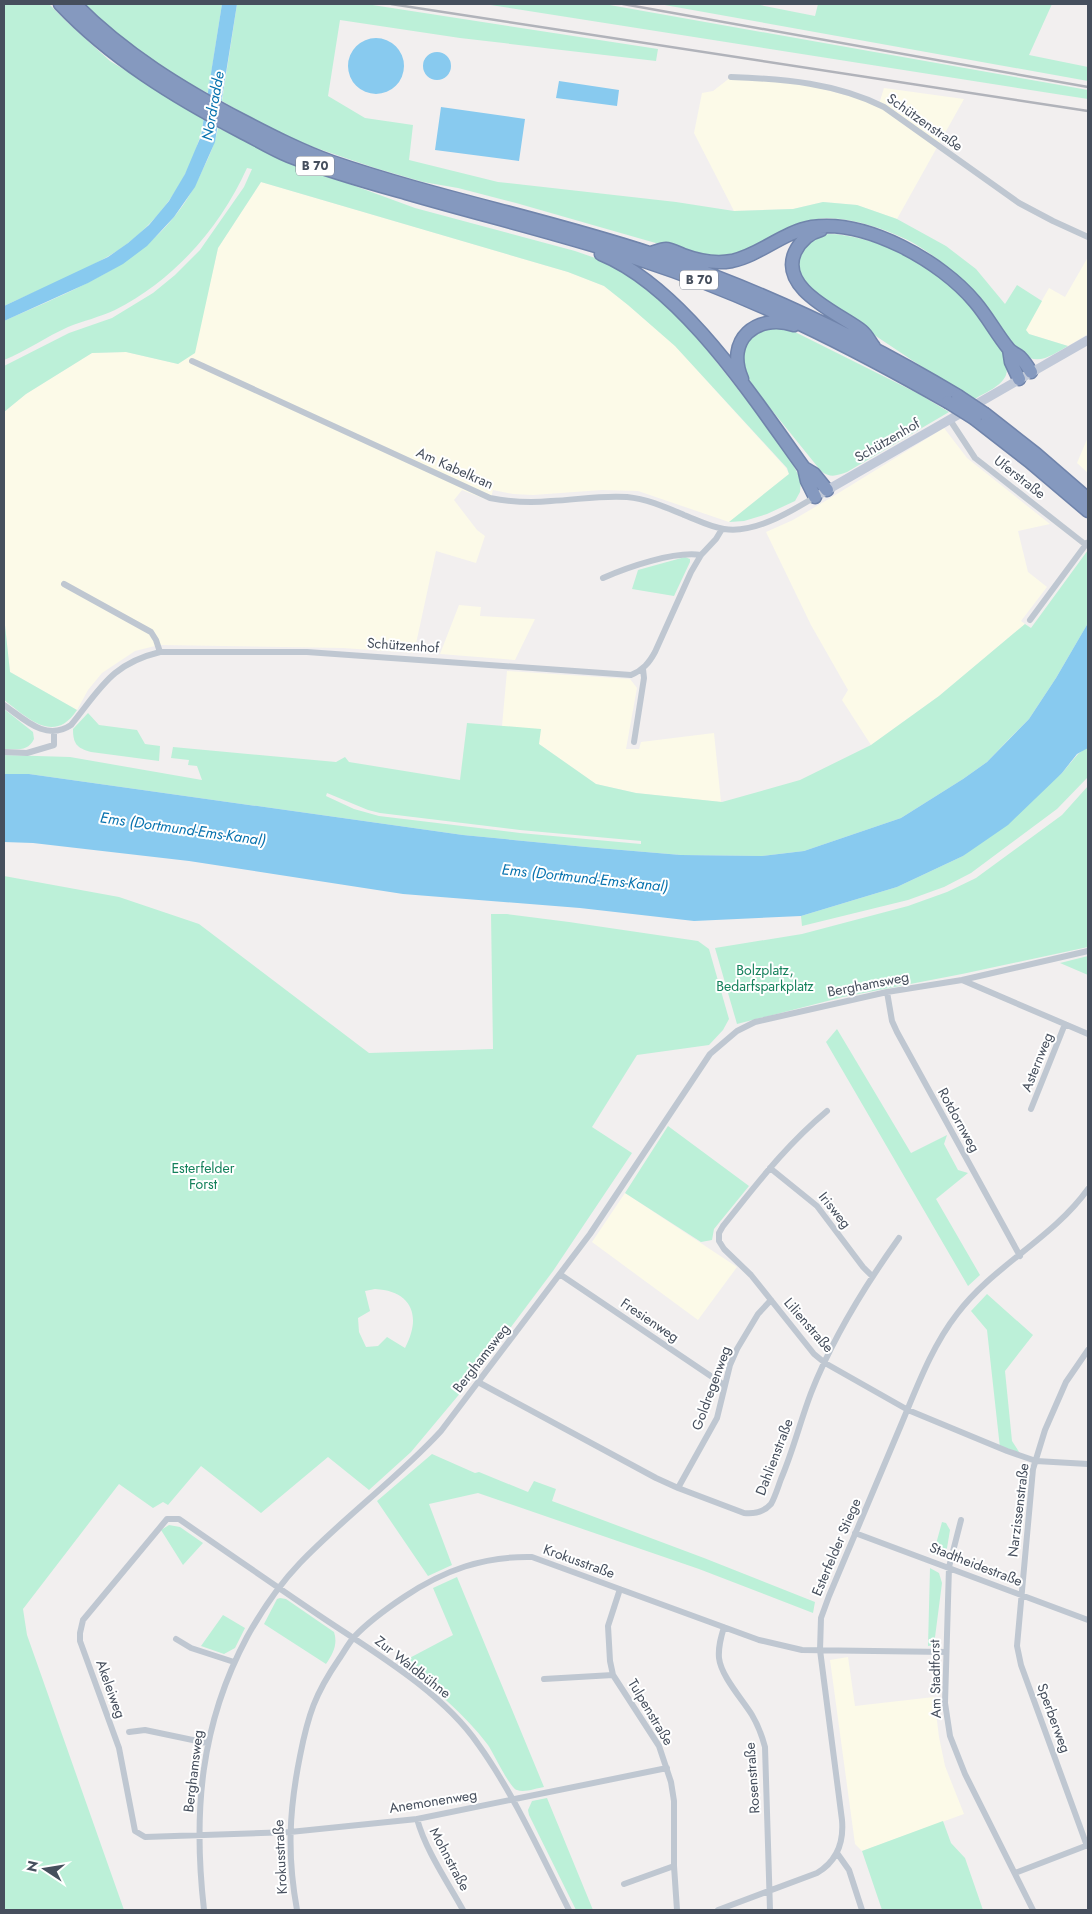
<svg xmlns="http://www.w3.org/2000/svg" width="1092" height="1914" viewBox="0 0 1092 1914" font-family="Jost,sans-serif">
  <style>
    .commercial { fill: #fcfae8 }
    .green { fill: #bcf0d8; fill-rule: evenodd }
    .water { fill: #88caef }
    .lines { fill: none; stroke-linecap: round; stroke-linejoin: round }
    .highway-casing { stroke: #7084ab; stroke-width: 15 }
    .street { stroke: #bfc7d1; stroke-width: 6 }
    .secondary { stroke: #c1c9d8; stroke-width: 9 }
    .highway { stroke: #8599bf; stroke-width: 12 }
    .rail { stroke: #b1b3ba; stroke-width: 2.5 }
    .highway-bridge-casing { stroke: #7084ab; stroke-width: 15; stroke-linecap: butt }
    .highway-bridge { stroke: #8599bf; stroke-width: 12 }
    .labels { text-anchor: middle; stroke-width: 4; stroke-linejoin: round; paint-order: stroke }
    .shield { fill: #fff; stroke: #7e848e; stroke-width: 1 }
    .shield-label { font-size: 12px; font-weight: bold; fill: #464f5d }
    .street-label { font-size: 14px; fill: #464f5d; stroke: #fff }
    .park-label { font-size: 14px; fill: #14815b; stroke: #fff }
    .water-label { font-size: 15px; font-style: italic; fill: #0873af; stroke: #fff }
  </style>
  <rect width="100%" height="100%" fill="#f2efef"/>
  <path class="commercial" d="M731,77L789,80L879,104L884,88L964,99L897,219L857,205L823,202L793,209L734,211L694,133L702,93L713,91Z
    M261,182L568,272L604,286L628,305L675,346L786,468L789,474L729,522L638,491L602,490L533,495L513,494L493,490L490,501L462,490L454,500L477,530L485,536L476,563L436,551L414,653L343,648L159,645L135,651L102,673L88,690L77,710L10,672L4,616V412L26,394L92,353L126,352L178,364L194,353L218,248Z
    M1088,257V334L1068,346L1029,334L1025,330L1049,288L1065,297Z
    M944,428L967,458L1050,524L1018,531L1028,572L1047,587L1021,621L1025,624L939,696L871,745L842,700L848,690L811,625L766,532L793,520L832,497Z
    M1088,437V473L1077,463Z
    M459,605L481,607L480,616L535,619L515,660L440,654Z
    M507,671L630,679L637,688L626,749H639L641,742L714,733L721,802L636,793L596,784L539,744L502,726Z
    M625,1193L737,1267L698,1320L592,1242Z
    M848,1657L855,1706L934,1697L939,1737L945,1766L964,1814L862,1851L855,1844L830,1660Z"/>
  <path class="green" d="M4,4H49L68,23L110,61L204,118C195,174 157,229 107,257C74,276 38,290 4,306Z
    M84,4H222L208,93C161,71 121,39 84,4Z
    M237,4H366L658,49L656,61L460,38L340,20L328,96L365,118L413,125L409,160L498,182L676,202L734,211L793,209L823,202L857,205L897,219L946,246L976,269L1005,304L1017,285L1042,301L1026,330L1029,334L1068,346C1057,352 1043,363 1030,358C1012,351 1002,326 991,312C971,287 943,260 915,244C890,230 846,215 817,219C784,224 758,252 725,255C710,256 695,253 680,250L516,203L458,188L423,182L375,168L316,148L273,131L222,101Z
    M484,4H604L1088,90V99Z
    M659,4H755L815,16L818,4H1052L1029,55L1088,67V81Z
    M218,128L295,164L415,208L575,251L601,260L621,269L661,299L688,326L752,407L790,459L801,480L800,492L795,501L767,514L744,521L729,522L789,474L787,468L675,346L628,305L604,286L568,272L261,182L218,248L195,353L178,364L126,352L92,353L26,394L4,412V366L69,333L112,318L153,293L175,275L200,250L244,187L252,169L247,168C220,228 174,280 115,310C100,317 83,321 68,327C46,337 26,351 4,360V321C84,285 164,258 202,171C209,157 215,144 218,128Z
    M828,234C840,234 850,236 862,239C918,252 966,289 995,339C1001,350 1010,362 1006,375C1001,387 984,393 973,400C932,373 890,346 849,318C833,306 813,296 802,279C789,258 809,238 828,234Z
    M776,327L795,332L919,394L949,412L847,472C836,476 830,478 821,471L758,393L745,373L743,356L746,342L753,333Z
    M1088,550V623L1056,678L1029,719L1009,739L987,762L963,779L901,818L804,851L762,856L681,855L586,847L463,835L29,774H4V755L70,757L202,780L197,766L188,765L189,760L171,758L173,747L336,762L345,757L349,762L460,780L467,723L541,729L539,744L596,784L636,793L722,802L800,780L871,745L939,696L1025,624L1031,628ZM327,793L368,810L380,813L520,830L641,841V844L520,833L379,816L354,809L326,796Z
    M685,557L690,559V562L674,596L632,589L638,570Z
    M4,616L10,672L77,710C54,745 28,718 4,700Z
    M4,709L33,732L34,739C28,752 16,749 4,749Z
    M88,713L99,725L137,730L145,744L160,746L159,761L91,752C77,748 73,744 73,729Z
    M1086,748H1088V777L1057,809L971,873L944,887L908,900L802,926L801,916L897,887L963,856L1062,773L1078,754Z
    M1088,786V947L962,974L843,997L737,1024L715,948L802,934L908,906L947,892L976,878L1062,815Z
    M4,876L119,897L199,924L369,1053L493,1049L491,914H507L569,922L698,941L709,949L729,1019L723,1030L709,1045L637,1055L592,1127L632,1153L553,1271L472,1379L411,1452L369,1490L328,1457L261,1513L201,1466L168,1505L163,1502L153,1508L119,1484L23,1609L27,1635L124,1910H4ZM375,1289C412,1291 422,1316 405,1348L387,1337L378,1346L366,1347L359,1332L358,1318L370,1311L365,1291Z
    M1088,956V975L1060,963Z
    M837,1029L911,1153L947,1135L944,1144L958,1170L968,1173L936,1199L980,1275L968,1286L826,1042Z
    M668,1126L749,1186L714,1229L712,1240L701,1242L625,1193Z
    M987,1294L1033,1335L1005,1371L1012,1441L1021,1455L1000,1448L987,1330L971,1311Z
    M432,1454L475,1473L479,1472L528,1492L534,1481L556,1489L552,1501L704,1558L815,1602L813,1613L699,1569L478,1493L429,1504L452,1565L428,1576L377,1501Z
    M942,1522L946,1523L950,1530L947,1548L941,1555H933Z
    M169,1525L180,1527L203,1543L183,1565L161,1530Z
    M930,1568L939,1573L942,1583L934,1645L928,1646Z
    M457,1577L544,1787C537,1788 524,1793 517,1790C509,1787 494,1754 488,1745C464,1713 432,1688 402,1662L453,1635L433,1588Z
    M280,1598L286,1599L334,1632C338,1644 333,1654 326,1664L264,1624L277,1599Z
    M223,1615L245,1628L235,1648L224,1654L201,1646Z
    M547,1798L593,1910H576L529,1815L528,1810L532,1801Z
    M943,1821L951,1843L965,1858L983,1910H882L862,1851Z"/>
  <path class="water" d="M222,4H237L215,142L195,187L174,217L147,246L123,264L88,283L4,321V306L108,257L128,243L149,225L169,201L185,174L201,136Z
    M348 66a28 28 0 1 1 56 0a28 28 0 1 1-56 0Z
    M423 66a14 14 0 1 1 28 0a14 14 0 1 1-28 0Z
    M559,81L619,90L617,106L556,98Z
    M441,107L525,119L519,161L435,150Z
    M1088,623V748L1077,754L1062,773L1008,825L963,856L897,887L801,916L694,921L580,908L403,894L189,861L33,843L4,842V774H29L463,835L586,847L681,855L762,856L804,851L901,818L963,779L987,762L1029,719L1056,678Z"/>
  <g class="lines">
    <defs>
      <path id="highway" d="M60,4C111,58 175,97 240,131C256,139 272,149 289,156C327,171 367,182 406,193C485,216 566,235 644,261C751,296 850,346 948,402
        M75,4C123,53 182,89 243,121C272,136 301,151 332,162C437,198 547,219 652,254C759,289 861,338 958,396
        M821,230C809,233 800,242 795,252C778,290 841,314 862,331C867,335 870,342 874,347
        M651,253C655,252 661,249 666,249C671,249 678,253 683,255C699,261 715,264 732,261C760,255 783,232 812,227C866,219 941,261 975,302C987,316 996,333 1008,348C1011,352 1016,354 1020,357C1024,361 1028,367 1031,372
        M601,254C682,287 754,399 804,468L807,481L815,497
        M1009,349L1011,362L1019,379
        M742,379C725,340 756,313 794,325
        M985,414L1036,454L1088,499
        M975,419L1029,461L1088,511
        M804,468L814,474L827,490"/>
    </defs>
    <use href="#highway" class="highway-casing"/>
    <path class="street" d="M731,77C785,79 836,83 884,107L1019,203L1053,221L1088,237
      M192,361L490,498C511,502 530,503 551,501C576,500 601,495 627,497C647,499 665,507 684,515C697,520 710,527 724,529C754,534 790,512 815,497
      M950,420L975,458L1086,545
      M603,578C628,567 674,551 701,555
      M64,584L151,632L156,640L160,652
      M1030,620L1087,543
      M4,705C24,719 46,742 71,725C101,688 111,664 160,652H307L631,675C643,670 649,663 655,652L691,572L701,555L716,539L722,529
      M634,742L644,678L643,669
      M4,752L27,753L54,745V732
      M962,980L1088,1034
      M887,992L892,1021L897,1032L1020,1256
      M1031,1109L1065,1024
      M827,1111C785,1146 757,1184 723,1226L719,1233V1241L724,1249L751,1275L814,1354L825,1363L908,1410L1007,1451L1036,1461L1088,1464
      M770,1168L817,1206L863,1267L872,1276
      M561,1275L724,1385
      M478,1382L656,1478L678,1488L744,1513C754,1514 764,1512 771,1504C775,1497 778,1487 781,1479C793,1451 800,1422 811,1393C833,1337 864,1287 899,1238
      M678,1488L717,1418L730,1365L737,1349L758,1314L771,1300
      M961,1520L949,1567L945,1703L950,1736L965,1774L1033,1910
      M855,1533L1088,1620
      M620,1589L608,1626L610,1661L613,1675L659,1746L671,1782L674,1801V1866L677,1910
      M724,1627C721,1637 718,1647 719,1658C721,1676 742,1699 752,1715C758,1725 762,1736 765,1747L770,1910
      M176,1639L191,1648L234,1662
      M544,1679L613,1675
      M129,1732L145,1730L207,1743
      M417,1819C426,1851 447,1881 463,1910
      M1087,1846L1021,1665L1017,1646L1033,1469L1045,1430L1066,1382L1088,1350
      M837,1853L849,1870L862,1910
      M1015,1873L1088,1845
      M624,1884L674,1866
      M204,1910C193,1813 200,1725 247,1637C262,1610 278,1586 300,1563C344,1517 397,1479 441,1431L590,1234L710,1054L737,1031L755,1022L887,992L962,980L1088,951
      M297,1910C287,1855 289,1811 300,1756C308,1715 315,1694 339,1659C344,1652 348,1644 354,1637C369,1621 386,1609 404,1597C444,1570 484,1556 532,1557L759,1640L802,1650L946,1652
      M569,1910C541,1855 514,1794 478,1744C443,1693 377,1654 326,1620C277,1587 228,1553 179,1519H167L83,1620L80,1633V1641L119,1748L135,1831L145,1837L290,1832L417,1819L667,1768
      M718,1910L817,1873C837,1861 844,1843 842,1820L820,1650L821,1618L829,1596C853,1539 877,1482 901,1425C917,1387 932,1346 957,1314C994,1265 1052,1239 1088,1189"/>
    <path class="secondary" d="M822,493L1088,340"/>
    <use href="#highway" class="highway"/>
    <path class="rail" d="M391,4L1088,111
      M623,4L1088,87"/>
    <defs>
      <path id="highway-bridge" d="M958,396L985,414
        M948,402L975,419"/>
    </defs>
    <use href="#highway-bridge" class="highway-bridge-casing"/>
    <use href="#highway-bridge" class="highway-bridge"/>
  </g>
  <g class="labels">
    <g class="shield">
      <rect x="296" y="156.5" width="38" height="19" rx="4"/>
      <rect x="680" y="270.5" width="38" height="19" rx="4"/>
    </g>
    <g class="shield-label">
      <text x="315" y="170">B 70</text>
      <text x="699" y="284">B 70</text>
    </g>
    <g class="street-label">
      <text transform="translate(925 122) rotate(35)" y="5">Schützenstraße</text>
      <text transform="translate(887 440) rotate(-30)" y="5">Schützenhof</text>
      <text transform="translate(455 468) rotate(24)" y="5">Am Kabelkran</text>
      <text transform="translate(1020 477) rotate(38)" y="5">Uferstraße</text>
      <text transform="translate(403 645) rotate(4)" y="5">Schützenhof</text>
      <text transform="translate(868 984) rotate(-11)" y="5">Berghamsweg</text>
      <text transform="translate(1037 1062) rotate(-68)" y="5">Asternweg</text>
      <text transform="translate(959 1120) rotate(61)" y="5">Rotdornweg</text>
      <text transform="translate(835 1210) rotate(51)" y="5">Irisweg</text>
      <text transform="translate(650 1320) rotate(34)" y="5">Fresienweg</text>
      <text transform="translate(809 1325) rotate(49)" y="5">Lilienstraße</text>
      <text transform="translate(481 1358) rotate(-52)" y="5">Berghamsweg</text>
      <text transform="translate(711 1388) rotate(-70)" y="5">Goldregenweg</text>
      <text transform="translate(774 1457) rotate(-69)" y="5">Dahlienstraße</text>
      <text transform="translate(1018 1510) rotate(-83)" y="5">Narzissenstraße</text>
      <text transform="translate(836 1547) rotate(-67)" y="5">Esterfelder Stiege</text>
      <text transform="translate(579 1561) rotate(20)" y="5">Krokusstraße</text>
      <text transform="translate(976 1564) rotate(21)" y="5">Stadtheidestraße</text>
      <text transform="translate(413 1667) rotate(38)" y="5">Zur Waldbühne</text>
      <text transform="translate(935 1679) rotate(-91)" y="5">Am Stadtforst</text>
      <text transform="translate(111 1689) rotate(70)" y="5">Akeleiweg</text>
      <text transform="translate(651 1712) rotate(59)" y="5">Tulpenstraße</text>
      <text transform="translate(1054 1718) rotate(70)" y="5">Sperberweg</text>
      <text transform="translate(193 1771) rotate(-83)" y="5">Berghamsweg</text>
      <text transform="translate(752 1778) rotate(-94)" y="5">Rosenstraße</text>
      <text transform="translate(433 1801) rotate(-9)" y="5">Anemonenweg</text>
      <text transform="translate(280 1857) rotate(-93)" y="5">Krokusstraße</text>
      <text transform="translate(450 1859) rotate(62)" y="5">Mohnstraße</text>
    </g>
    <g class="park-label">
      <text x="765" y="975">Bolzplatz,<tspan x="765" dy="16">Bedarfsparkplatz</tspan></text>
      <text x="203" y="1173">Esterfelder<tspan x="203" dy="16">Forst</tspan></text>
    </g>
    <g class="water-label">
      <text transform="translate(213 106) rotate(-80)" y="5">Nordradde</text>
      <text transform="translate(183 829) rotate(8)" y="5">Ems (Dortmund-Ems-Kanal)</text>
      <text transform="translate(585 878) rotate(6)" y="5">Ems (Dortmund-Ems-Kanal)</text>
    </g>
  </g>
  <rect width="1092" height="1914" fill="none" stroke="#464f5d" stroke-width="10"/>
  <g transform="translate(45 1869) rotate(282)" stroke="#ffffff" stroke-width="4" paint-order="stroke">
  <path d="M0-4L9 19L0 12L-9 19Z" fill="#464f5d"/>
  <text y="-8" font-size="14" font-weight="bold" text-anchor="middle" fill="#464f5d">N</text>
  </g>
</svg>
